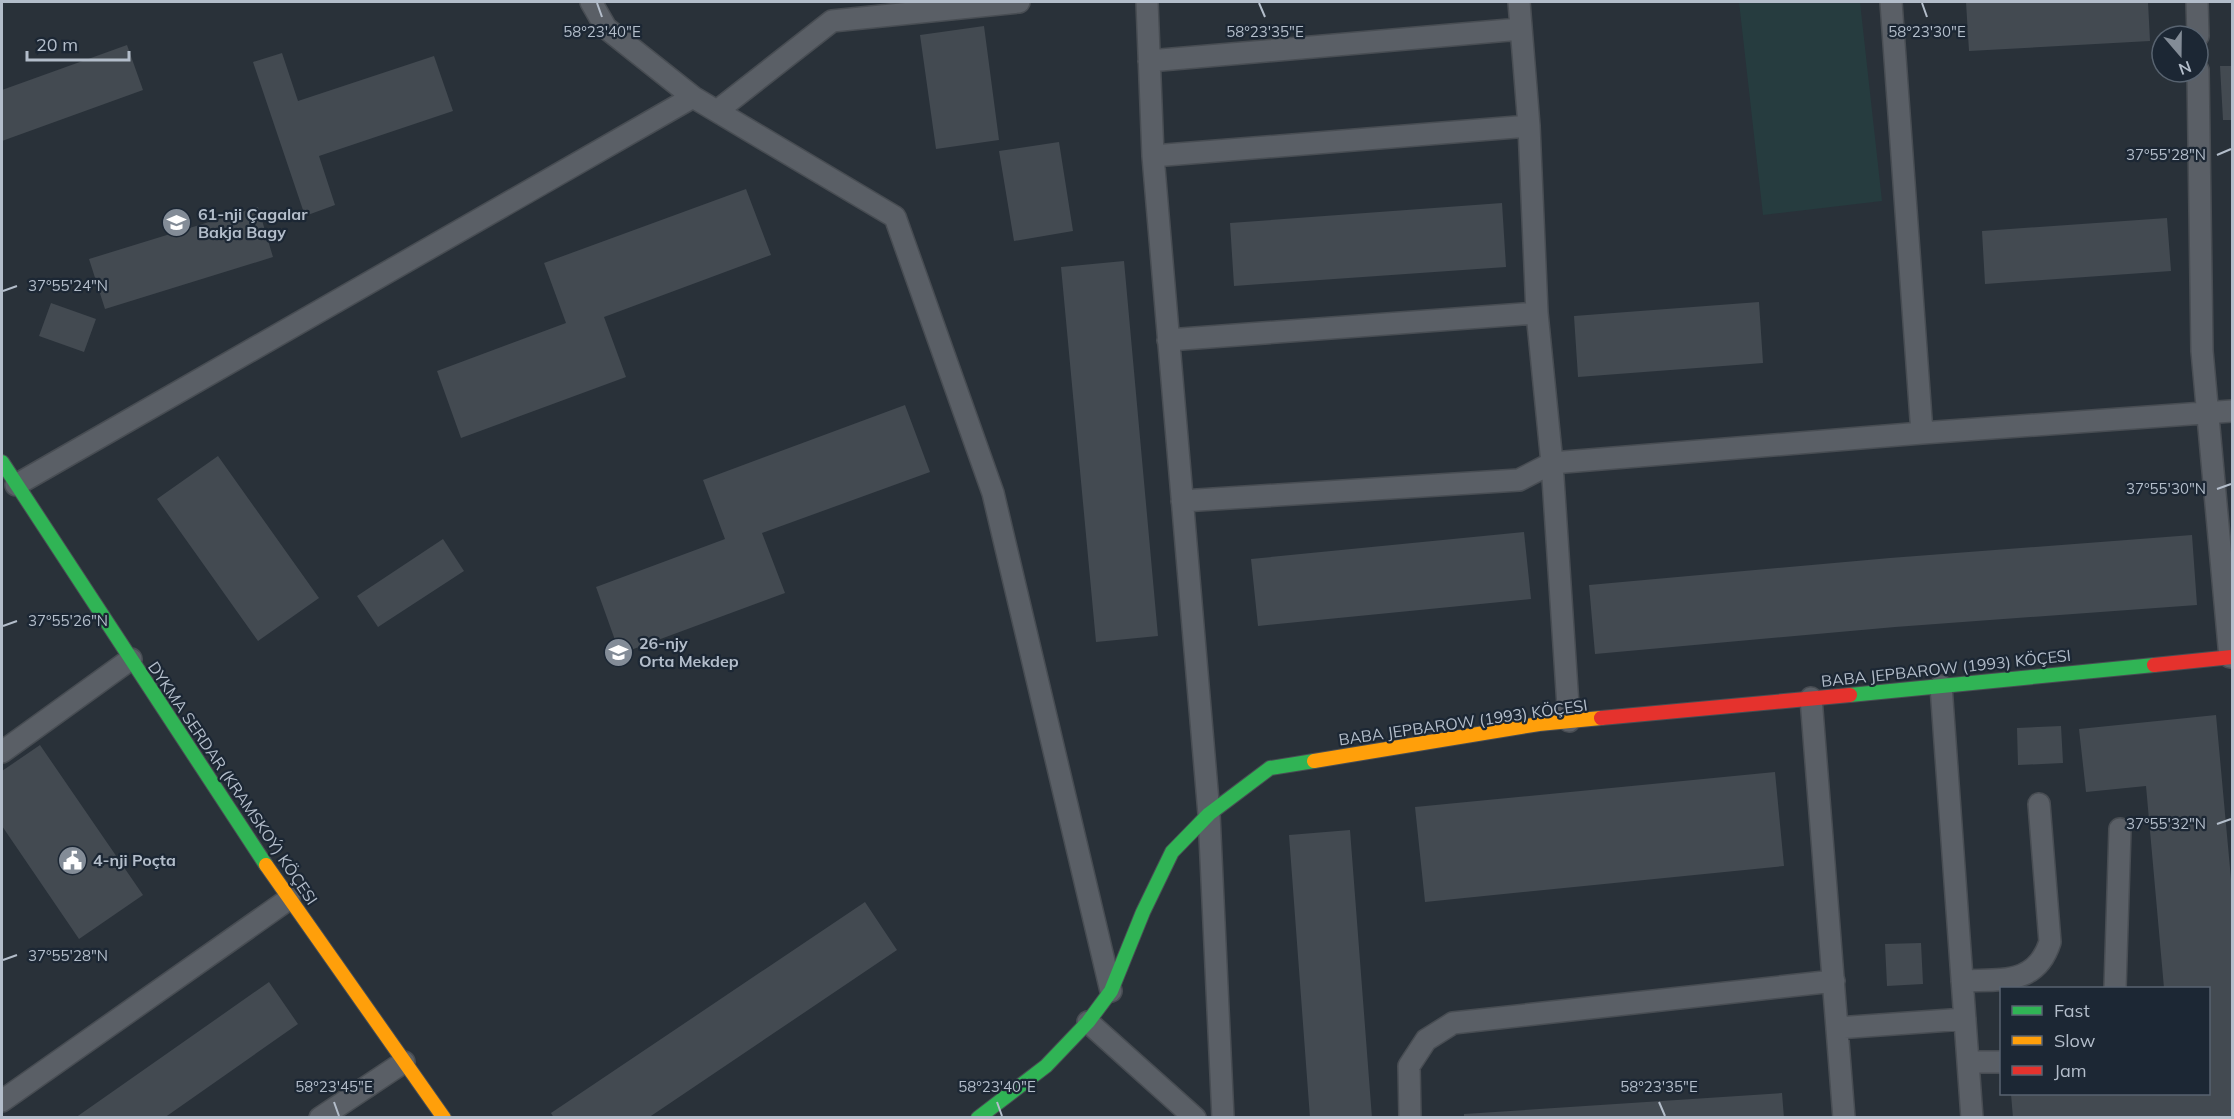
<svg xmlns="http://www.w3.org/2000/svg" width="2234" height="1119" viewBox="0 0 2234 1119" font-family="Mulish,sans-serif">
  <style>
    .pitch { fill: #263c3f }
    .building { fill: #434a51 }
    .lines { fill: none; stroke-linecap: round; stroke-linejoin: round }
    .lane-casing { stroke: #484d53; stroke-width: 24 }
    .fast-casing { stroke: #484d53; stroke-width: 16 }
    .slow-casing { stroke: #484d53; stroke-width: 16 }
    .jam-casing { stroke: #484d53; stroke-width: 16 }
    .lane { stroke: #5a5f66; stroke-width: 21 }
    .fast { stroke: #30b455; stroke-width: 14 }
    .slow { stroke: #ff9f0a; stroke-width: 14 }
    .jam { stroke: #e5322d; stroke-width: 14 }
    .ticks { fill: none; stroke: #b3bdca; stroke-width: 2 }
    .labels { text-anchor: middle; stroke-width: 4.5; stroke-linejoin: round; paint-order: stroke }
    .poi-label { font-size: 16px; font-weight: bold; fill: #b3bdca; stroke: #1c2734; text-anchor: start }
    .street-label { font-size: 16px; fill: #b3bdca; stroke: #1c2734 }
    .ticks-label { font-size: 15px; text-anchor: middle; fill: #b3bdca; stroke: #1c2734; stroke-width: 4.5; stroke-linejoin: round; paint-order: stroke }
  </style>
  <rect width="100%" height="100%" fill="#293139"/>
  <path class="pitch" d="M1739,2H1860L1882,201L1763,215Z"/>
  <path class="building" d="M1966,2H2148L2150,41L1969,51Z
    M984,26L999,140L936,149L920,35Z
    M127,45L143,90L2,141V90Z
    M282,53L298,101L434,56L453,111L319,156L335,205L305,216L253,62Z
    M2220,66H2232V120H2223Z
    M1059,142L1073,231L1014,241L999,151Z
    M746,189L771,255L604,317L626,377L461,438L437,371L566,323L544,263Z
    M1502,203L1506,267L1234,286L1230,223Z
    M258,207L273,257L105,309L89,259Z
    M2167,218L2171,271L1985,284L1982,231Z
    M1124,261L1158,636L1096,642L1061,267Z
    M1759,302L1763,363L1578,377L1574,316Z
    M51,303L96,319L84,352L39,336Z
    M905,405L930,472L762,533L785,593L620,654L596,587L725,539L703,480Z
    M218,456L319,598L258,641L157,499Z
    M1524,532L1531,599L1258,626L1251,559Z
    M2192,535L2197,605L1895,627L1595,654L1589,585L1890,558Z
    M443,539L464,571L378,627L357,596Z
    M2216,715L2232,890V1118H2013L2011,1094H2208V988H2164L2146,786L2086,792L2079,729Z
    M2061,726L2063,763L2018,765L2017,728Z
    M40,745L143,895L79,939L2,826V771Z
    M1775,772L1784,866L1425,902L1415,807Z
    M1350,830L1372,1118H1310L1289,835Z
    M865,902L897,950L648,1118H554L551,1113Z
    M1921,943L1923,984L1887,986L1885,944Z
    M269,982L298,1024L164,1118H75Z
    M1782,1093L1784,1118H1464V1114Z"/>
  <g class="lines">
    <defs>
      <path id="lane" d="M591,2L606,28L693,97L895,217L993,493L1111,991
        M1147,2L1153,156L1209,814L1223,1118
        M1519,2L1529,126L1537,313L1552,463L1569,721
        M1891,2L1922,433
        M2197,2L2198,36
        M1149,61L1521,29
        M2198,70L2202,351L2230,657
        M717,111L832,21L1019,2
        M1153,156L1529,126
        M1168,340L1537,313
        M16,485L693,97
        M1182,501L1519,480L1552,463L1922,433L2232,411
        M1941,686L1972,1118
        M1811,698L1844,1118
        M2,752L131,659
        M1962,981C2000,979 2036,986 2050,942L2039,804
        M2115,988L2120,829
        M1088,1022L1195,1118
        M1837,1028L1965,1019
        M1968,1062H2002
        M2,1101L289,899
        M320,1118L404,1062
        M1410,1118L1409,1066L1426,1040L1453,1023L1834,981"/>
      <path id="fast" d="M2,462L266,865
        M1850,695L2154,665
        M978,1118L1046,1066L1088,1022L1111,991L1143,912L1172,852L1209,814L1270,768L1314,761"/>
      <path id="slow" d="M1314,761L1539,724L1601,718
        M266,865L444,1118"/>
      <path id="jam" d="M2154,665L2232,657
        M1601,718L1850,695"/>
    </defs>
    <use href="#lane" class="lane-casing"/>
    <use href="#fast" class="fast-casing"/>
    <use href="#slow" class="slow-casing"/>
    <use href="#jam" class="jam-casing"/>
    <use href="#lane" class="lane"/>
    <use href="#fast" class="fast"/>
    <use href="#slow" class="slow"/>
    <use href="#jam" class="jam"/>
  </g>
  <path class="ticks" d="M597,3L602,17M1259,3L1265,17M1922,3L1927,17M2217,155L2231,149M3,291L17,286M2217,489L2231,484M3,626L17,621M2217,824L2231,819M3,960L17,955M334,1102L339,1116M997,1102L1002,1116M1659,1102L1665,1116"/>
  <defs>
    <symbol id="school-disc" viewBox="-11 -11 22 22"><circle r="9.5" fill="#838c97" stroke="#1c2734"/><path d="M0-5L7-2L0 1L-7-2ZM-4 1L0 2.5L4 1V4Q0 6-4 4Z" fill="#fff"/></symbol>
    <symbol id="civic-disc" viewBox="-11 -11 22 22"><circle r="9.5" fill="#838c97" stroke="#1c2734"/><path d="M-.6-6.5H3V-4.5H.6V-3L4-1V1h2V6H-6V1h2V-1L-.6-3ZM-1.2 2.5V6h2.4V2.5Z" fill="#fff"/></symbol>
  </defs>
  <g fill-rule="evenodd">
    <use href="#school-disc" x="160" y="206" width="33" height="33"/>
    <use href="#school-disc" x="602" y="636" width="33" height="33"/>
    <use href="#civic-disc" x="56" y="844" width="33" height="33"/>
  </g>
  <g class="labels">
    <g class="poi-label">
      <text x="198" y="220">61-nji Çagalar<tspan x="198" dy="18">Bakja Bagy</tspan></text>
      <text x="639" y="649">26-njy<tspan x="639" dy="18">Orta Mekdep</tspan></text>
      <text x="93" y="866">4-nji Poçta</text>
    </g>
    <g class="street-label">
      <text transform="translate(1946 668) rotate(-6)" y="6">BABA JEPBAROW (1993) KÖÇESI</text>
      <text transform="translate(1463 722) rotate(-8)" y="6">BABA JEPBAROW (1993) KÖÇESI</text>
      <text transform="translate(233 783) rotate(56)" y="6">DYKMA SERDAR (KRAMSKOÝ) KÖÇESI</text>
    </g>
  </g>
  <g class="ticks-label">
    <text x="602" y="37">58°23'40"E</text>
    <text x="1265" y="37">58°23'35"E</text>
    <text x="1927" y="37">58°23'30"E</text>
    <text x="2166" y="160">37°55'28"N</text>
    <text x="68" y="291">37°55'24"N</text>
    <text x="2166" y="494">37°55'30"N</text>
    <text x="68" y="626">37°55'26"N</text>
    <text x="2166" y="829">37°55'32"N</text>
    <text x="68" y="961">37°55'28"N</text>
    <text x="334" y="1092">58°23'45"E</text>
    <text x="997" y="1092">58°23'40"E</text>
    <text x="1659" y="1092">58°23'35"E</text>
  </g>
  <rect width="2234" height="1119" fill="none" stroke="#b3bdca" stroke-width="6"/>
  <rect x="2000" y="987" width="210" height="108" fill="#1c2734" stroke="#586370" stroke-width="1.5"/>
  <rect x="2012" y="1006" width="30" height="9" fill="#30b455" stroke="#586370" stroke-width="1.5"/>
  <text x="2054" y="1017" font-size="18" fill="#b3bdca">Fast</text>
  <rect x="2012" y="1036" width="30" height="9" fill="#ff9f0a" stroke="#586370" stroke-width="1.5"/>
  <text x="2054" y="1047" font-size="18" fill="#b3bdca">Slow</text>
  <rect x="2012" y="1066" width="30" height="9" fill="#e5322d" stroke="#586370" stroke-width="1.5"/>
  <text x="2054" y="1077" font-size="18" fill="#b3bdca">Jam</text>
  <g transform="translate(2180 54) rotate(160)"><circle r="28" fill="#1c2734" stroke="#586370" stroke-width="1.5"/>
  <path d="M0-4.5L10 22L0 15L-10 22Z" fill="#838c97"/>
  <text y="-9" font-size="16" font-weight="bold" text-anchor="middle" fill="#b3bdca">N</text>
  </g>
  <path d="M27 51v9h102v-9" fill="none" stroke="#b3bdca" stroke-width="3"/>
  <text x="36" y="51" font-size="18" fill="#b3bdca" stroke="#1c2734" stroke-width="4.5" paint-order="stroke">20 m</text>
</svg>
